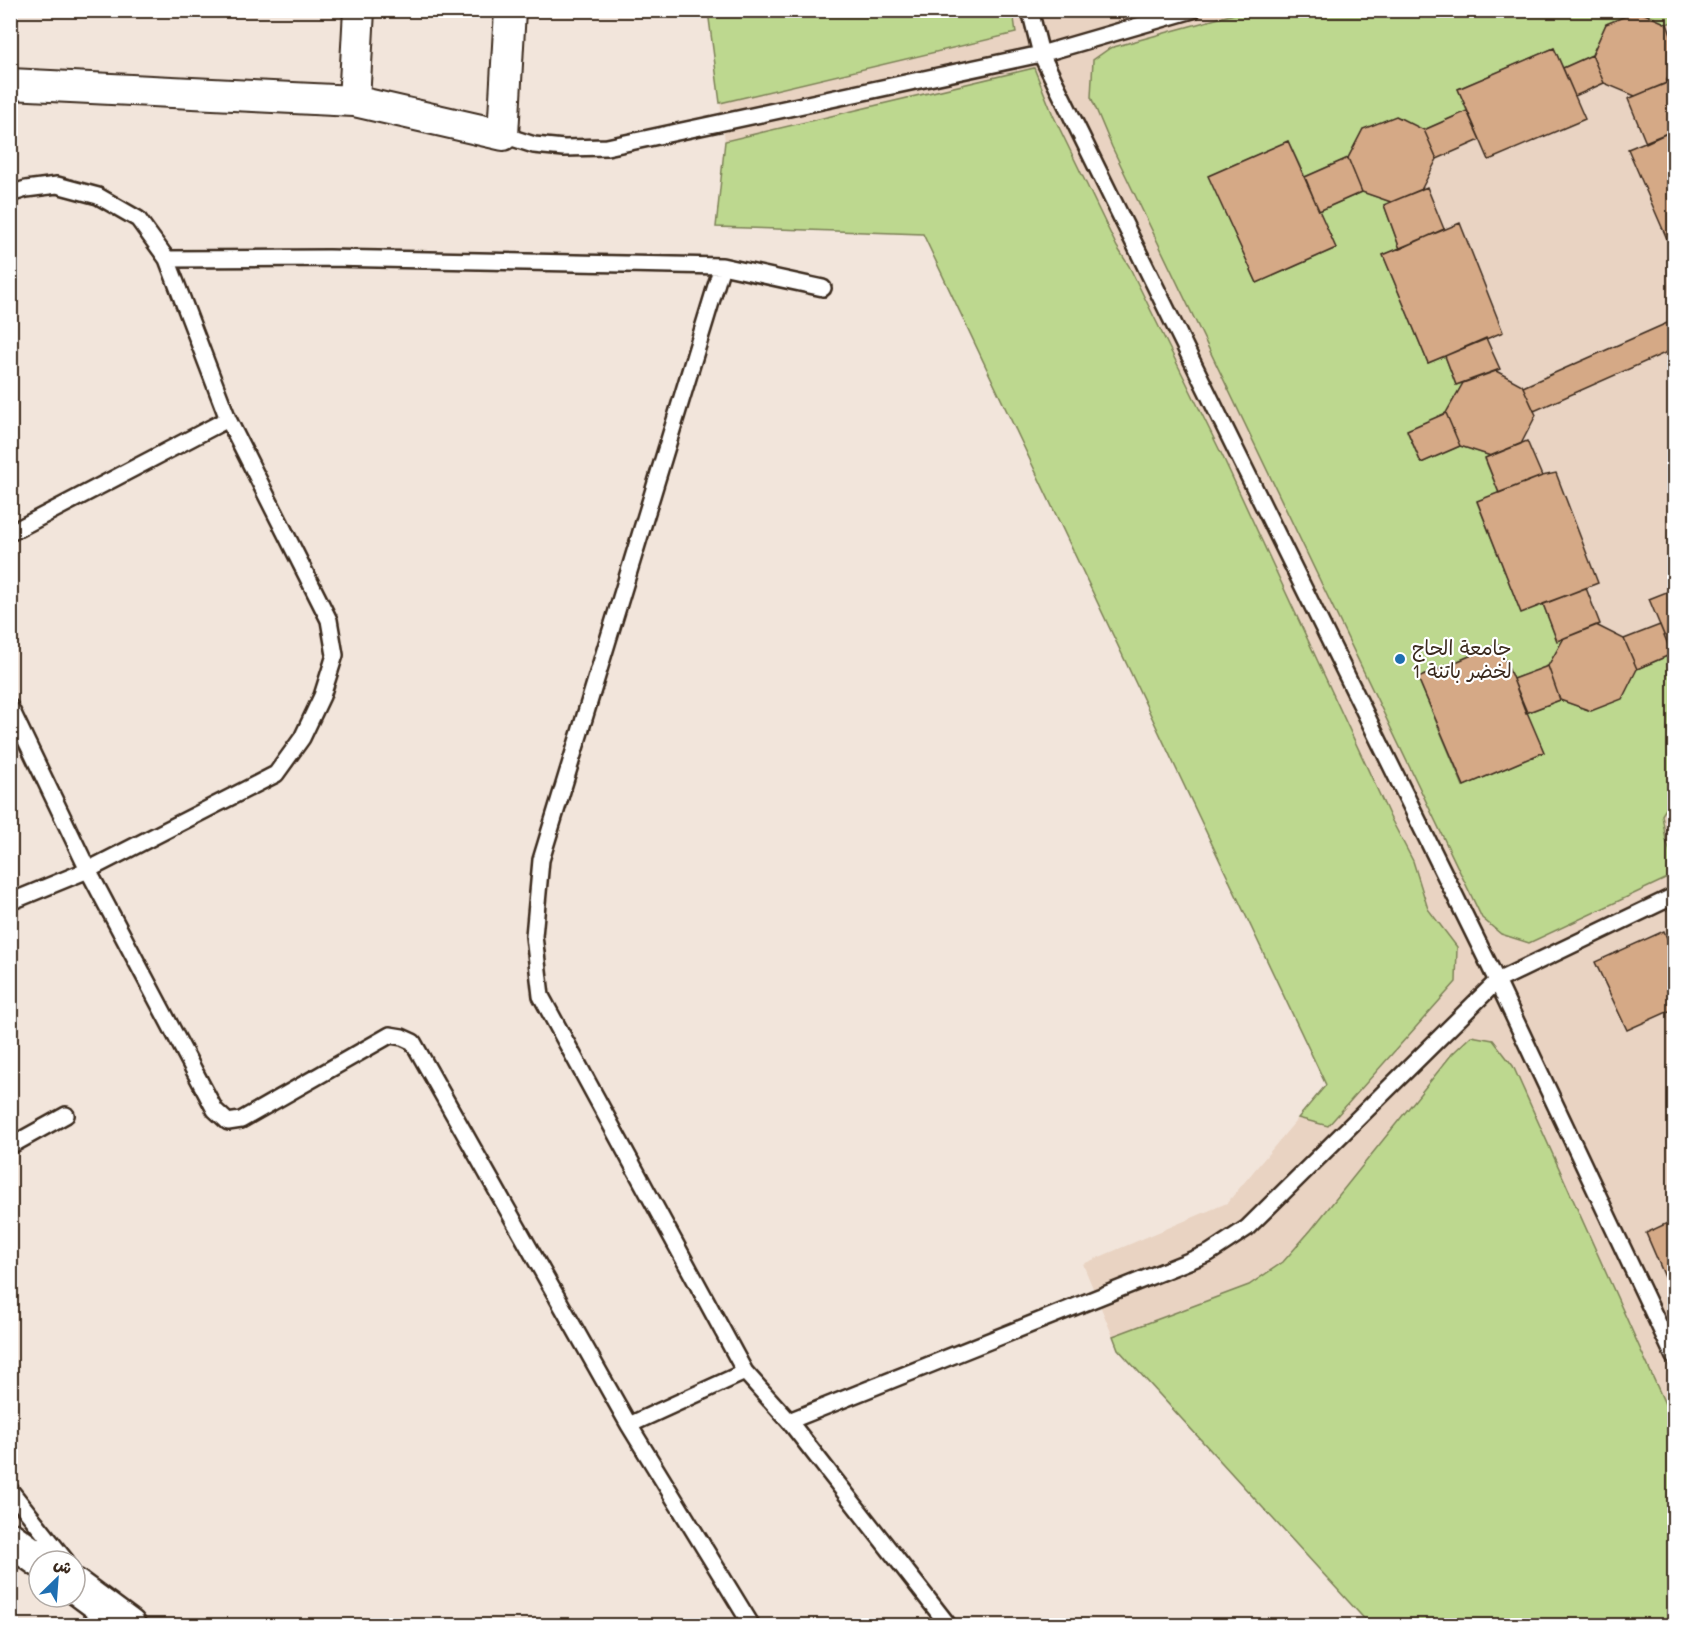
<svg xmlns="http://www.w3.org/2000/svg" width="1685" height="1636" viewBox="0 0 1685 1636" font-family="Mali,'Playpen Sans Arabic',sans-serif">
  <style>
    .built { fill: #e9d3c2 }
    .green { fill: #bdd88f; stroke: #7c8156; stroke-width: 1.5 }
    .building { fill: #d5a986; stroke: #3b2a1e; stroke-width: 1.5 }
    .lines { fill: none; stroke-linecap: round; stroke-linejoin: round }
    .lane-casing { stroke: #3b2a1e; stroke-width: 20 }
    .street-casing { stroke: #3b2a1e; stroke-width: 34 }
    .secondary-casing { stroke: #3b2a1e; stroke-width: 38 }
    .lane { stroke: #fff; stroke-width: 15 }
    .street { stroke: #fff; stroke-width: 30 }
    .secondary { stroke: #fff; stroke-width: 33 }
    .poi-dot { fill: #1f6fb2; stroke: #fff; stroke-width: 2 }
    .labels { text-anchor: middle; stroke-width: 4.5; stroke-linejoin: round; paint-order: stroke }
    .poi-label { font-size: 20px; fill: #3b2a1e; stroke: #fff; text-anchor: start }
  </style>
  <rect width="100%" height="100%" fill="#f2e5db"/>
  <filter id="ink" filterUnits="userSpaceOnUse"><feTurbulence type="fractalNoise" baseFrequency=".0167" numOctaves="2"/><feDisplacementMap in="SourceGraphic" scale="12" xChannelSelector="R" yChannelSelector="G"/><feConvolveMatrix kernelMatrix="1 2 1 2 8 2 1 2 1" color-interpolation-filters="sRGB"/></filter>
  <g filter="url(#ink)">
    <path class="built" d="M708,11H1674V1625H1370L1118,1349L1083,1264L1227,1203L1326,1085L923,234L716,227L725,141Z"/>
    <path class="green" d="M708,11H1013L1016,33L720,103Z
      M1245,11H1674V21L1667,24L1638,11L1606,24L1592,55L1563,68L1554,48L1458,89L1467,111L1424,130L1363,129L1348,158L1305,177L1288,141L1209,176L1257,283L1336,248L1319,211L1362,192L1391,202L1384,205L1400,249L1383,255L1428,363L1445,356L1456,385L1463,383L1446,413L1407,431L1421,463L1460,446L1491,456L1485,459L1499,493L1477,502L1521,612L1543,604L1557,640L1564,638L1548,666L1513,679L1498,644L1418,678L1463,786L1544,752L1526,713L1560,700L1591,711L1637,669L1672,654L1674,659V796L1662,815L1666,840L1674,862V875L1529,943L1501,934L1482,918L1112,147L1091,97L1093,60L1110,48Z
      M1034,68L1053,115L1117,247L1129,266L1223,457L1390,817L1413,861L1428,909L1457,947L1456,982L1328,1126L1298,1118L1326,1085L923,234L716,227L725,141Z
      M1471,1036L1493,1040L1513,1066L1674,1424V1625H1370L1118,1349L1113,1336L1249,1285L1283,1262L1311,1230L1452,1054Z"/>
    <path class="building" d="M1638,11L1667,24L1674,43V64L1665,84L1635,96L1604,83L1592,55L1606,24Z
      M1554,48L1585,119L1489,160L1458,89Z
      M1592,55L1604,83L1575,96L1563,68Z
      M1671,81L1674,90V130L1646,143L1628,99Z
      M1467,111L1480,140L1437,159L1424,130Z
      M1396,116L1424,130L1437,159L1421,190L1391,202L1362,192L1348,158L1363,129Z
      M1674,130V255L1628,149Z
      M1288,141L1336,248L1257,283L1208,176Z
      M1348,158L1362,192L1319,211L1305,177Z
      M1427,187L1444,229L1400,249L1384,205Z
      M1460,223L1503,332L1428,363L1383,255Z
      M1674,320V349L1534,411L1523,387Z
      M1486,338L1500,369L1456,385L1445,356Z
      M1496,371L1522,385L1536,415L1521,444L1491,456L1460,446L1446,413L1463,383Z
      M1446,413L1460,446L1421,463L1407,430Z
      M1527,441L1542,476L1499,493L1485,458Z
      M1556,473L1598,583L1521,613L1477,501L1542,476Z
      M1586,588L1600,624L1557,641L1543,604Z
      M1674,589V659L1649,599Z
      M1596,625L1624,639L1637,669L1622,699L1591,711L1560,700L1548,666L1564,638Z
      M1660,625L1672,654L1637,669L1624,639Z
      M1498,644L1544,752L1464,786L1418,678Z
      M1548,666L1560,700L1526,713L1513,679Z
      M1664,931L1674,954V1009L1627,1030L1595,962Z
      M1674,1220V1298L1646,1233Z"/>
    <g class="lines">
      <defs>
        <path id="lane" d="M1030,10L1041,54L1497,981L1674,1357
          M503,135L534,145L564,148L607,147L1041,54L1193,10
          M10,194L26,189L57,185L98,196L138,219L167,259L228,419L329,620L335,655L322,696L302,738L276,774L88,870L10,902
          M167,259L328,258L722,266L823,288
          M722,266L541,860L534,936L541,996L745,1372L789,1421L949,1626
          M10,533L228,419
          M10,707L88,870L215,1110L228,1122L241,1120L390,1035L402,1037L413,1042L629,1425L752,1626
          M10,1146L66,1115
          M789,1421L1209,1253L1247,1228L1497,981L1674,896
          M629,1425L745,1372
          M10,1490L66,1561"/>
        <path id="street" d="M10,84L354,101L503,135L510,10
          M354,101L359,10"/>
        <path id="secondary" d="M10,1539L41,1561
          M75,1586L129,1626"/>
      </defs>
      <use href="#lane" class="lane-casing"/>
      <use href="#street" class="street-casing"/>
      <use href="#secondary" class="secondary-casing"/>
      <use href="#lane" class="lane"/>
      <use href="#street" class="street"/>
      <use href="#secondary" class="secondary"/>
    </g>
  </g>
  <circle class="poi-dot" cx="1400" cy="659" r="6"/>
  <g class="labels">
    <g class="poi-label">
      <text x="1412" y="655">جامعة الحاج<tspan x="1412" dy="23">لخضر باتنة 1</tspan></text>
    </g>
  </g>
  <rect width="1685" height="1636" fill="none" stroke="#fff" stroke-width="36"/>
  <rect x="18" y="18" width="1649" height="1600" fill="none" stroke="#3b2a1e" stroke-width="2" filter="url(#ink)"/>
  <g transform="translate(57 1579) rotate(25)"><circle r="28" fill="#ffffff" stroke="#b1aaa5" stroke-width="1.5"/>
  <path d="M0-4.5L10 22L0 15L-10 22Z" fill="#1f6fb2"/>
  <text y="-9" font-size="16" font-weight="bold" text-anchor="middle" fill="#3b2a1e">ش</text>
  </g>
</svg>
